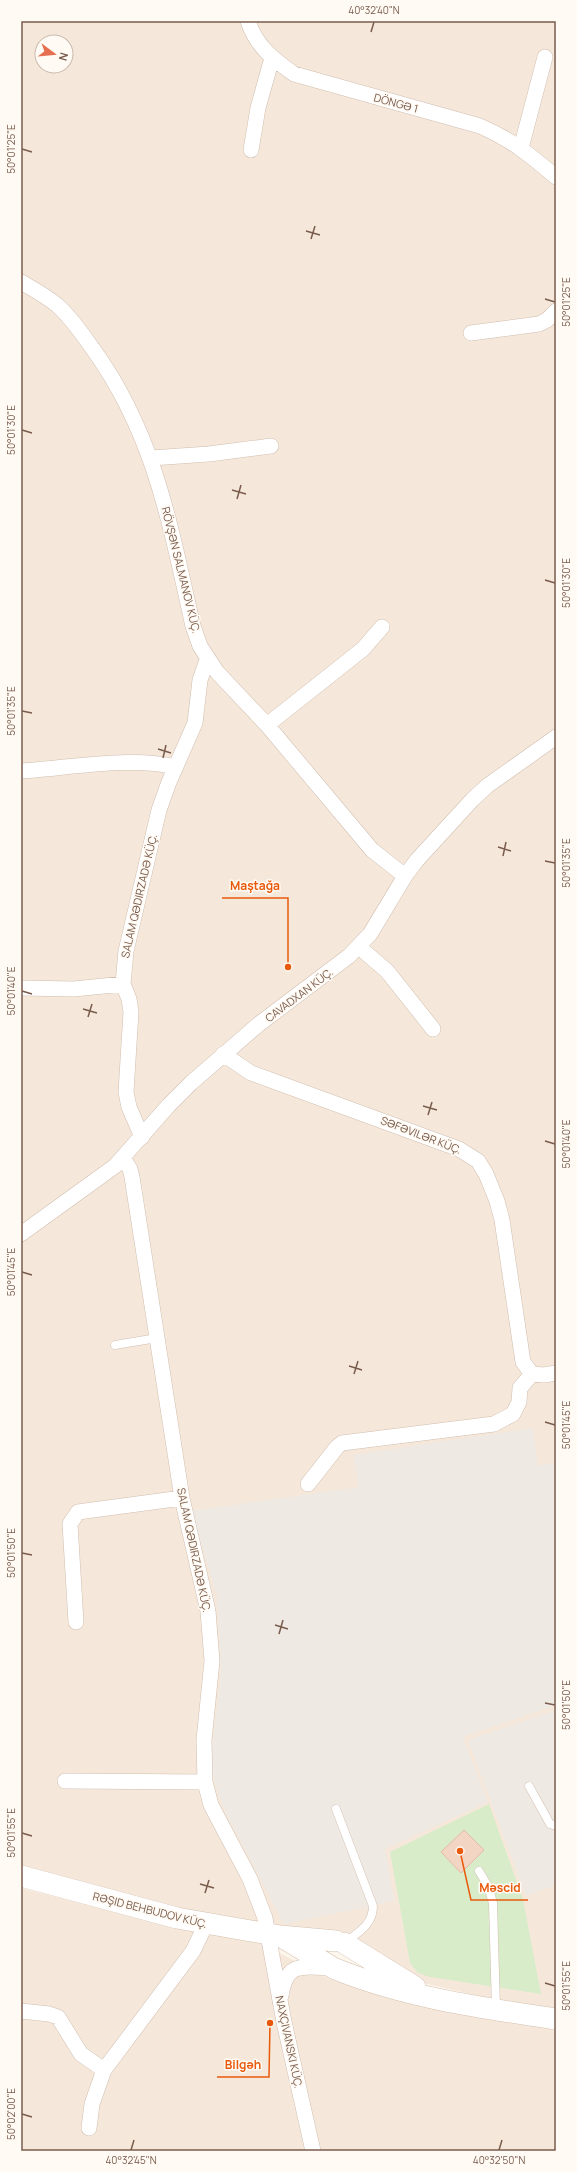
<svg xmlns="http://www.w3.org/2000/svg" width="577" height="2172" viewBox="0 0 577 2172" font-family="Manrope,sans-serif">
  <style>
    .residential { fill: #f5e8da; fill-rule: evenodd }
    .industrial { fill: #efe9e4 }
    .green { fill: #d8ecc9 }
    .building { fill: #f3d5c3; stroke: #e6bba3 }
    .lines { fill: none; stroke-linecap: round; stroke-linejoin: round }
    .lane-casing { stroke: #d1beb0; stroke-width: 9 }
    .street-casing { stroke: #d1beb0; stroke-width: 16 }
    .secondary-casing { stroke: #d6c0b0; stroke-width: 22 }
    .lane { stroke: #fff; stroke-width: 8 }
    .street { stroke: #fff; stroke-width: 15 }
    .secondary { stroke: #fff; stroke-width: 21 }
    .ticks { fill: none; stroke: #7a5c4d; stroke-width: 1.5 }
    .labels { text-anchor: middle; stroke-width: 3; stroke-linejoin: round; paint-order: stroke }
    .street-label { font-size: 11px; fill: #7a5c4d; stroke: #fffaf3 }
    .leader { fill: none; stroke: #e8590c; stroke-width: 1.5 }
    .callout-dot { fill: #e8590c; stroke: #fffaf3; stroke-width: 1.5 }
    .callout-label { font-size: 12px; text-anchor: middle; font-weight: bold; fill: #e8590c; stroke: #fffaf3; stroke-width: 3; stroke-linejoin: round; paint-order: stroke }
    .neatline { fill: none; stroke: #7a5c4d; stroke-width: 1.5 }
    .ticks-label { font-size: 10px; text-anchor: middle; fill: #7a5c4d }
  </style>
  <rect width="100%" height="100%" fill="#fdf6ec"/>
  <path class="residential" d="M21,21H556V2010L484,1997L427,1984L405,1973L367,1947L212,1918L21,1869ZM42,42H66V66H42Z
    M21,1888L167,1926L255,1940L327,1978L349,1985L556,2028V2151H21Z"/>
  <path class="industrial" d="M533,1428L538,1466L556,1463V1705L463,1737L488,1802L385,1849L394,1901L284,1924L225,1812L214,1781L211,1757L221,1672L217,1597L192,1511L359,1487L353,1455Z
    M556,1710V1885L526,1896L468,1740Z"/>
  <path class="green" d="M489,1804L523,1899L541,1994L430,1977L418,1973L410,1963L390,1852Z"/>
  <path class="building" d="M464,1830L484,1850L461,1873L441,1852Z"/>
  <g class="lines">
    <defs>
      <path id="lane" d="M115,1345L157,1338
        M529,1786L550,1824L556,1826
        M336,1809L373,1906C373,1925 358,1932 345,1943
        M479,1871L488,1886L493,1903L496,2009"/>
      <path id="street" d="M248,21C256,46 273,59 294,74L480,126C512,140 530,155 556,177
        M521,148L545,57
        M251,150L258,108L272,58
        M21,282C33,289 46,296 57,305C71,317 82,334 93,349C155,435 170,525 193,626L200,646L217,672L267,725L372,850L405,876
        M471,333L539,324L547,320L556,311
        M151,458L209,454L271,446
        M267,725L363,649L382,627
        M21,771C68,768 132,756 176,767
        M359,947L387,971L433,1029
        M21,988L74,989L123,984
        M223,1054L251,1073L459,1149L478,1161L486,1174L497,1201L502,1220L523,1362L532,1374L544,1375L556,1373
        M142,1137L129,1107L126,1092L131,1012L129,999L123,984L126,951L159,810L169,782L195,723L200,680L207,660
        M123,1158L130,1169L132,1177L182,1498L208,1611L212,1661L204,1740L205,1782L211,1805L250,1879L265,1918L284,2022L313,2151
        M21,1234L115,1166L169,1105L191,1083L259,1024L349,956L370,934L405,876L417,860L472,800L487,786L556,737
        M308,1484L337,1447L342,1443L494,1424L513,1414L519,1402L520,1388L532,1374
        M76,1622L70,1524L78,1512L182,1498
        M65,1781L205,1782
        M281,1996C286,1962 302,1966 330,1968
        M21,2011L49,2014L58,2017L81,2054L104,2070L193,1951L206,1924
        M89,2128L92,2104L104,2070"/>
      <path id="secondary" d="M21,1876L177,1918L280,1936
        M344,1943L415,1987
        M330,1966L280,1936L336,1941
        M333,1968C404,1997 481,2008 556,2019"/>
    </defs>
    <use href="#lane" class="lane-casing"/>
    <use href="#street" class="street-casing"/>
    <use href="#secondary" class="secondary-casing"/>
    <use href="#lane" class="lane"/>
    <use href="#street" class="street"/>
    <use href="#secondary" class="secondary"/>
  </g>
  <path class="ticks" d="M371,32L374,22M22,149L32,152M306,231L320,235M311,239L315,226M545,299L555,302M22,430L32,433M232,490L246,494M237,499L241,485M545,580L555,583M22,711L32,713M158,749L171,753M163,758L166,745M498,847L511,851M503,856L506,842M545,861L555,863M22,991L32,994M83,1009L97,1013M88,1017L92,1004M423,1106L437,1110M428,1115L432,1102M545,1141L555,1144M22,1272L32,1275M349,1366L362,1370M354,1374L358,1361M545,1422L555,1425M22,1553L32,1555M275,1625L288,1629M279,1634L283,1620M545,1703L555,1705M22,1833L32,1836M200,1884L214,1888M205,1893L209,1880M545,1983L555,1986M22,2114L32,2117M131,2150L134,2140M499,2150L502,2140"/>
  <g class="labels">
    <g class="street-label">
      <text transform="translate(396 103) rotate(15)" y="4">DÖNGƏ 1</text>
      <text transform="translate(181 570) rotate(76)" y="4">RÖVŞƏN SALMANOV KÜÇ.</text>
      <text transform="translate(139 896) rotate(-77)" y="4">SALAM QƏDIRZADƏ KÜÇ.</text>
      <text transform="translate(299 995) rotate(-37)" y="4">CAVADXAN KÜÇ.</text>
      <text transform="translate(421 1135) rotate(21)" y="4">SƏFƏVILƏR KÜÇ.</text>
      <text transform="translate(194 1550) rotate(78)" y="4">SALAM QƏDIRZADƏ KÜÇ.</text>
      <text transform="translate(150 1910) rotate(14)" y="4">RƏŞID BEHBUDOV KÜÇ.</text>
      <text transform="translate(289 2042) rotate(78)" y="4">NAXÇIVANSKI KÜÇ.</text>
    </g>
  </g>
  <path class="leader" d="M288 967L288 898H222M460 1851L471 1900H528M270 2023L269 2077H217"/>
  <g class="callout-dot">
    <circle cx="288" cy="967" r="4"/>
    <circle cx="460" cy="1851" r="4"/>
    <circle cx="270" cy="2023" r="4"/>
  </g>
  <g class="callout-label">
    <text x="255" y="890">Maştağa</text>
    <text x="500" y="1892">Məscid</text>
    <text x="243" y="2069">Bilgəh</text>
  </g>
  <rect width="577" height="2172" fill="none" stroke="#fffaf3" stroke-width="44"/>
  <g transform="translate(54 54) rotate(106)"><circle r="19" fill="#fffaf3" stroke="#cabbb1"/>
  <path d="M0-3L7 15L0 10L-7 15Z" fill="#e76f51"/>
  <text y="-6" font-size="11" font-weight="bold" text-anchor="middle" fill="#7a5c4d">N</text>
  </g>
  <rect x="22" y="22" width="533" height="2128" class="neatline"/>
  <g class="ticks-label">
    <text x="374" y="14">40°32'40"N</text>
    <text transform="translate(11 149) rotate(-90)" y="4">50°01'25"E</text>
    <text transform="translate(566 302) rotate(-90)" y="4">50°01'25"E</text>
    <text transform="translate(11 430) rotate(-90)" y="4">50°01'30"E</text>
    <text transform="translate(566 583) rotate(-90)" y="4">50°01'30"E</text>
    <text transform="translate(11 711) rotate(-90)" y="4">50°01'35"E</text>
    <text transform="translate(566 863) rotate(-90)" y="4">50°01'35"E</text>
    <text transform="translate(11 991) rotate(-90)" y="4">50°01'40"E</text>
    <text transform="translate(566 1144) rotate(-90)" y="4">50°01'40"E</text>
    <text transform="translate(11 1272) rotate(-90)" y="4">50°01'45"E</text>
    <text transform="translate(566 1425) rotate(-90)" y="4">50°01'45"E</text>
    <text transform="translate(11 1553) rotate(-90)" y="4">50°01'50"E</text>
    <text transform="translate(566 1705) rotate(-90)" y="4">50°01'50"E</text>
    <text transform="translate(11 1833) rotate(-90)" y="4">50°01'55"E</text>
    <text transform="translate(566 1986) rotate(-90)" y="4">50°01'55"E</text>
    <text transform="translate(11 2114) rotate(-90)" y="4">50°02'00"E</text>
    <text x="131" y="2164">40°32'45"N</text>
    <text x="499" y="2164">40°32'50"N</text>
  </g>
</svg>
